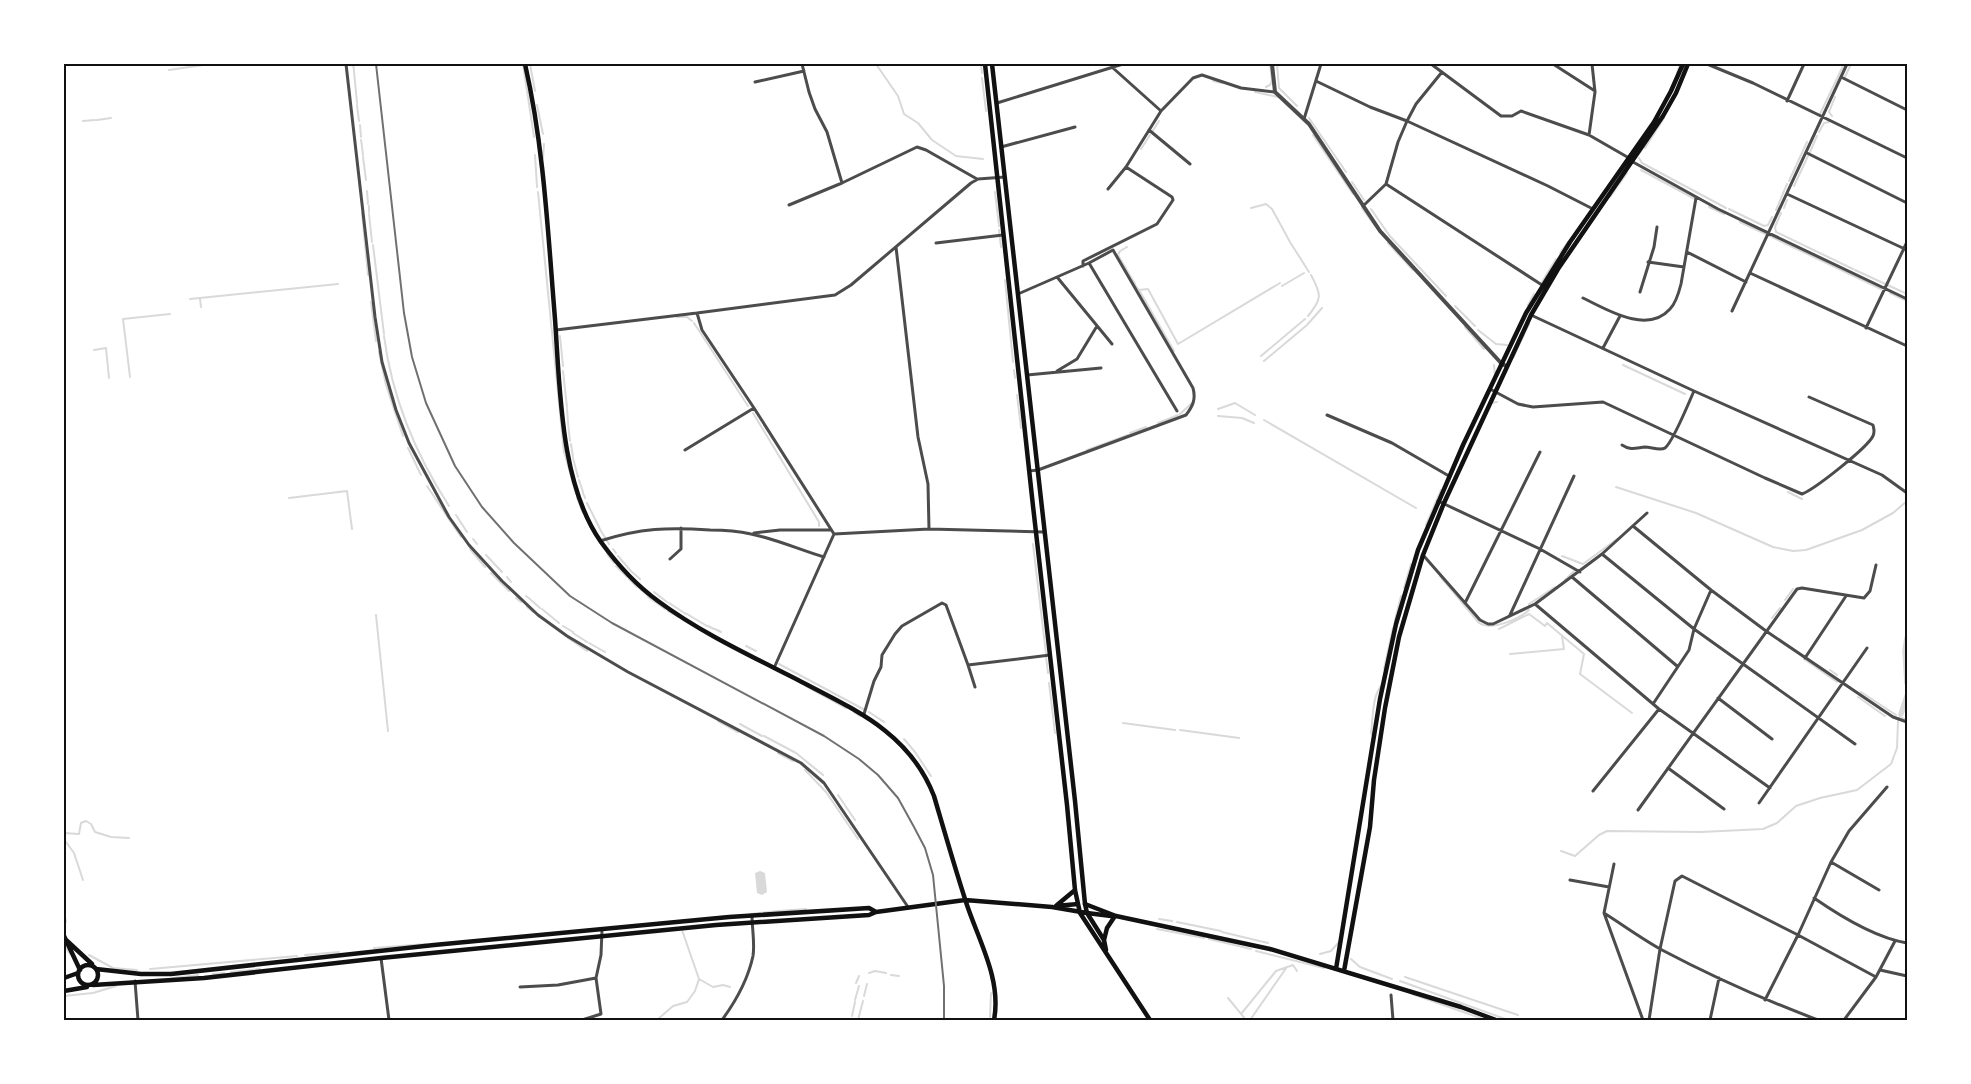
<svg xmlns="http://www.w3.org/2000/svg" width="1971" height="1084" viewBox="0 0 1971 1084" font-family="'PT Sans Narrow',sans-serif">
  <style>
    .water { fill: #d9d9d9 }
    .lines { fill: none; stroke-linecap: round; stroke-linejoin: round }
    .stream { stroke: #d9d9d9; stroke-width: 2 }
    .canal { stroke: #d9d9d9; stroke-width: 5.5 }
    .minor { stroke: #4c4c4c; stroke-width: 3 }
    .tertiary { stroke: #4c4c4c; stroke-width: 4 }
    .secondary { stroke: #111; stroke-width: 4.5 }
    .primary { stroke: #111; stroke-width: 4.5 }
    .rail { stroke: #707070; stroke-width: 2 }
    .neatline { fill: none; stroke: #111; stroke-width: 2 }
  </style>
  <rect width="100%" height="100%" fill="#fff"/>
  <path class="water" d="M760,871L765,873L767,892L762,895L757,893L755,873Z"/>
  <g class="lines">
    <path class="stream" d="M353,64L354,70
      M523,64L534,137
      M530,64L535,91
      M876,64L898,96L904,114L918,123L932,140L956,156L983,159
      M981,64L982,73
      M1277,64L1279,88L1297,106
      M169,70L210,64
      M354,71L357,103
      M1677,73L1680,64
      M1845,77L1851,64
      M982,78L986,111
      M1213,81L1222,83
      M1266,87L1270,85L1272,81L1270,64
      M1255,92L1278,97
      M357,105L359,121
      M537,105L543,134
      M1820,114L1844,64
      M1832,116L1829,112L1835,97
      M1309,118L1346,172
      M97,120L111,118
      M83,121L95,120
      M64,123H65
      M360,125L361,137
      M1152,132L1159,121
      M1819,132L1824,123L1829,122
      M1313,135L1353,194
      M361,140L362,146
      M362,147L363,155
      M1645,148L1664,118
      M1141,149L1150,135
      M1810,152L1817,136
      M535,155L537,187
      M363,157L365,172
      M543,158L544,144
      M1639,158L1642,163L1726,208
      M1641,170L1695,199
      M365,173L366,180
      M1789,181L1807,142
      M1352,182L1364,200
      M1794,186L1808,156
      M367,191L368,204
      M538,192L564,453
      M995,192L999,226
      M1610,197L1627,173
      M369,206V212
      M1709,207L1724,214
      M1251,208L1266,204L1272,209L1290,242L1309,272
      M1362,208L1375,226
      M1784,208L1787,200
      M1371,209L1389,235L1446,296
      M1729,209L1764,226L1768,225L1772,217
      M1776,210L1787,184
      M362,213L368,275
      M1781,213L1775,227L1776,232L1853,269
      M369,214L372,242
      M1740,222L1881,289
      M999,230L1001,247
      M1388,243L1413,270
      M373,245L384,334
      M1127,247L1120,251L1118,255L1135,284
      M1560,253L1568,242
      M1855,270L1907,294
      M1005,280L1013,362
      M1542,282L1556,259
      M1135,285L1139,290L1148,289L1178,344L1280,283
      M1282,286L1304,273
      M1139,290L1174,351
      M1890,293L1907,301
      M190,299L338,284
      M200,299L201,307
      M371,302L376,341
      M1528,305L1534,294
      M1455,306L1475,326
      M1308,316C1322,299 1322,295 1311,275
      M677,317H687L692,321
      M694,323L748,406
      M1465,327L1484,349
      M1478,330L1496,344L1507,345
      M384,336C392,397 416,455 449,506
      M560,336L563,366
      M94,350L106,348L109,378
      M379,352L386,385L403,436
      M1261,356L1305,319
      M1513,358L1529,324
      M1264,361L1307,325L1322,308
      M1494,365L1495,375
      M1623,365L1685,394
      M1014,370L1015,378
      M563,371L567,407
      M130,377L123,319L170,314
      M1017,395L1021,428
      M1491,403L1497,402
      M567,409L568,422
      M1218,409L1235,403L1255,415
      M753,413L819,522V526
      M1180,414L1192,403
      M1218,416L1242,418L1254,423
      M1264,420L1416,508
      M568,423L570,441
      M1158,423L1178,415
      M1130,433L1146,427
      M571,444L573,457
      M408,448L421,475
      M1087,450L1128,435
      M565,455L576,494
      M573,458L578,477
      M579,480L583,492
      M427,486L461,537
      M1616,487L1696,513L1773,547L1793,551L1806,550L1862,530L1893,513L1907,501
      M1788,492L1802,499
      M583,493L585,498
      M289,498L347,491L352,529
      M577,498L583,513
      M587,503L601,531
      M456,515L467,532
      M1426,525L1441,490
      M601,531L609,544
      M473,539L477,544
      M1033,544L1046,654
      M470,549L485,567
      M613,549L616,553
      M607,554L614,563
      M486,555L502,572
      M618,556L631,571
      M1562,556L1583,564L1617,539
      M616,566L627,577
      M632,572L640,579
      M491,573L509,591
      M1440,576L1479,623C1492,631 1519,619 1529,610
      M507,577L511,582
      M629,579L637,587
      M1565,580L1574,571
      M638,587L647,595
      M1404,588L1411,564
      M654,592L667,602
      M526,596L530,599
      M648,597L665,609
      M516,598L521,602
      M531,600L540,608
      M1785,600L1793,589
      M669,603L686,614
      M1529,606V604L1555,587
      M527,607L533,612
      M542,609L559,623
      M668,611L678,617
      M687,614L707,626
      M376,615L388,731
      M1772,618L1780,608
      M1395,620L1401,596
      M563,626L573,632
      M708,626L714,629
      M715,629L721,632
      M1499,629L1529,614L1545,626L1547,623L1584,654L1580,674L1632,713
      M573,633L587,642
      M568,638L587,651
      M589,643L605,652
      M746,646L756,651
      M1510,654L1564,649L1562,636
      M1046,657L1048,673
      M1804,659L1837,682
      M779,664L865,710
      M1384,669L1393,628
      M1830,670L1837,675
      M1049,683L1055,733
      M806,686L846,708
      M1861,692L1896,715
      M1858,697L1885,716
      M854,712L860,716
      M869,712L884,722
      M1902,718L1907,720
      M718,721L738,732
      M1123,723L1175,730
      M740,724L762,736
      M1180,730L1239,738
      M764,736L796,753L823,775
      M1373,736L1371,733C1373,719 1372,697 1381,686
      M904,739L915,752L931,776
      M778,753L793,761
      M805,770L826,792L858,839
      M838,795L855,820
      M64,833L79,834L81,823L86,821L91,824L95,832L111,837L129,838
      M66,842L74,853L83,880
      M1561,851L1575,856L1599,835L1607,831L1701,832L1763,829L1777,823L1796,806L1820,798L1857,790L1891,764L1897,748L1898,721L1901,714
      M779,911L806,909
      M64,913L66,922
      M750,914L778,911
      M1159,919L1172,921
      M1177,922L1221,931
      M1157,929L1204,938
      M1222,932L1268,943
      M1209,939L1251,949
      M64,945L70,954
      M374,948L426,944
      M1256,951L1324,968
      M1320,954L1331,951L1339,942
      M89,955L113,968L137,970
      M305,955L339,952
      M1351,959L1360,967L1392,979
      M150,969L297,956
      M231,972L260,969
      M869,973L875,971L886,973
      M213,974L224,973
      M891,975L899,976
      M1405,977L1518,1015
      M173,978L198,975
      M699,979L713,987L723,985L730,987
      M1400,981L1508,1020
      M856,983L859,976
      M1412,994L1486,1020
      M64,996L93,993L116,986
      M864,996L867,984
      M1228,998L1246,1020
      M855,1000L859,986
      M1241,1014L1276,971L1293,965L1297,971
      M852,1016L855,1002
      M990,1017L991,993
      M657,1020L673,1006L687,1002L695,991L699,979L682,930
      M858,1020L863,1001
      M990,1020V1019
      M1250,1020L1287,967"/>
    <path class="canal" d="M1907,638L1905,651L1907,683
      M1901,714L1907,696"/>
    <path class="minor" d="M346,64L375,317L382,362L396,410L409,443L449,517L469,545L502,581L538,615L567,636L628,672L801,763L824,783L908,907
      M802,64L809,92L815,109L827,132L842,183
      M1431,64L1501,116H1512L1521,111L1589,135L1629,158
      M1553,64L1595,91
      M1707,64L1753,83L1907,158
      M1113,68L1161,111
      M1841,77L1907,110
      M1316,81L1370,107L1407,121L1548,186L1593,209
      M755,82L804,71
      M1787,101L1804,64
      M997,103L1123,64
      M1304,119L1321,64
      M1149,130L1190,164
      M1589,135L1595,92L1592,64
      M1001,147L1075,127
      M1807,153L1907,203
      M1633,162L1718,209L1907,299
      M1386,184L1542,285
      M1108,189L1126,167L1161,111L1193,78L1202,75L1241,88L1275,92
      M1787,194L1907,250
      M789,205L842,183L917,147L926,150L977,179
      M1363,206L1386,184L1398,142L1407,121L1416,104L1442,72
      M936,243L1003,235
      M896,247L918,437L928,484L929,529
      M1687,252L1746,282
      M1648,262L1684,267
      M1089,263L1177,411
      M1083,266V261L1157,224L1173,200L1172,197L1126,167
      M1750,273L1907,346
      M1057,277L1112,344
      M1640,292L1654,247L1657,227
      M1018,294L1089,263L1113,250L1193,388C1196,399 1193,406 1186,415L1038,470L1029,471
      M1583,298C1606,309 1647,335 1670,309C1676,303 1679,292 1681,284L1696,198
      M1732,311L1847,64
      M697,313L835,295L851,285L971,183L978,179L1005,177
      M1531,315L1694,391L1882,475L1907,493
      M1866,328L1907,242
      M556,330L697,313L702,330L754,408L834,534L929,529L1044,532
      M1603,348L1620,316
      M1057,371L1077,359L1097,326
      M1027,375L1101,368
      M1490,389L1518,404L1533,407L1603,402L1765,478L1802,494C1815,489 1867,448 1873,436C1875,432 1874,429 1873,425L1809,397
      M1327,415L1392,443L1449,476
      M1622,445C1631,451 1636,448 1645,447C1651,447 1660,451 1665,448C1673,442 1689,402 1694,391
      M685,450L754,408
      M1438,501L1540,549L1580,572
      M1633,526L1711,590L1766,631L1893,717L1907,722
      M754,533L780,530H831
      M600,541C640,528 669,527 710,530C723,530 738,531 751,534C776,539 800,550 824,557
      M1602,554L1694,629L1855,744
      M1423,555L1480,620L1488,624H1493L1535,604L1602,554L1647,513
      M670,559L681,549V528
      M1572,577L1677,666
      M1465,603L1540,452
      M1535,604L1659,709L1770,788
      M1510,615L1574,476
      M1805,658L1846,596
      M968,665L1050,655
      M774,668L834,534
      M1718,698L1772,739
      M1653,704L1689,650L1694,629L1711,590
      M864,714L874,681L881,667L882,655L895,634L902,626L942,603L946,605L968,665L975,687
      M1668,768L1724,809
      M1593,791L1659,709
      M1759,803L1867,648
      M1638,810L1797,589L1802,588L1864,598L1870,591L1876,565
      M1831,862L1879,890
      M1614,864L1604,913L1643,1020
      M1570,880L1609,887
      M1814,898C1840,916 1876,938 1907,943
      M1604,913C1623,925 1642,939 1662,950C1713,977 1765,1000 1818,1020
      M381,958L389,1020
      M1880,970L1907,976
      M135,981L138,1020
      M520,987L558,985L596,978
      M1391,995L1393,1020
      M1765,1000L1798,935L1876,977
      M582,1020L601,1014L596,978L601,955L602,930
      M722,1020C736,1001 748,979 753,956C755,943 752,928 752,916
      M1649,1020L1660,949L1675,881L1682,876L1798,935L1831,862L1849,831L1887,787
      M1710,1020L1719,978
      M1844,1020L1876,977L1895,941"/>
    <path class="tertiary" d="M1272,64L1275,92L1309,124L1380,231L1501,363L1506,366"/>
    <path class="secondary" d="M1085,904L1116,916L1270,949L1461,1007L1496,1020
      M1087,913L1111,916
      M1336,969L1380,699L1396,624L1418,550L1463,445L1526,313L1570,242L1654,122L1671,91L1683,64
      M1344,971L1370,827L1374,780L1385,708L1399,637L1423,555L1444,503L1531,315L1558,269L1663,116L1676,93L1688,64"/>
    <path class="primary" d="M525,64C544,147 548,234 555,319C560,388 560,484 601,542C617,564 636,585 658,601C701,633 751,656 798,680C855,710 909,732 934,796C944,830 954,865 965,899C977,938 1002,978 994,1020
      M985,64L1033,506L1067,805L1075,890L1080,913L1150,1020
      M992,64L1075,801L1085,904L1087,913L1104,940L1106,950
      M1057,905L1075,890
      M1056,906L1078,904
      M64,936L80,970
      M65,939L92,964
      M1104,940L1107,928L1115,916
      M78 975a10 10 0 1 1 20 0a10 10 0 1 1-20 0Z
      M96,969L141,974H171L434,945L729,917L869,908L876,912
      M64,978L78,973
      M93,985L204,978L381,958L716,925L869,915L876,912L965,900L1052,907L1087,913
      M64,991L87,987"/>
    <path class="rail" d="M376,64L404,313L412,357L426,403L455,466L482,507L514,543L570,596L612,623L824,736L859,759L878,775L898,798L914,827L925,848L933,875L944,986V1020"/>
  </g>
  <rect width="1971" height="1084" fill="none" stroke="#ffffff" stroke-width="130"/>
  <rect x="65" y="65" width="1841" height="954" class="neatline"/>
</svg>
